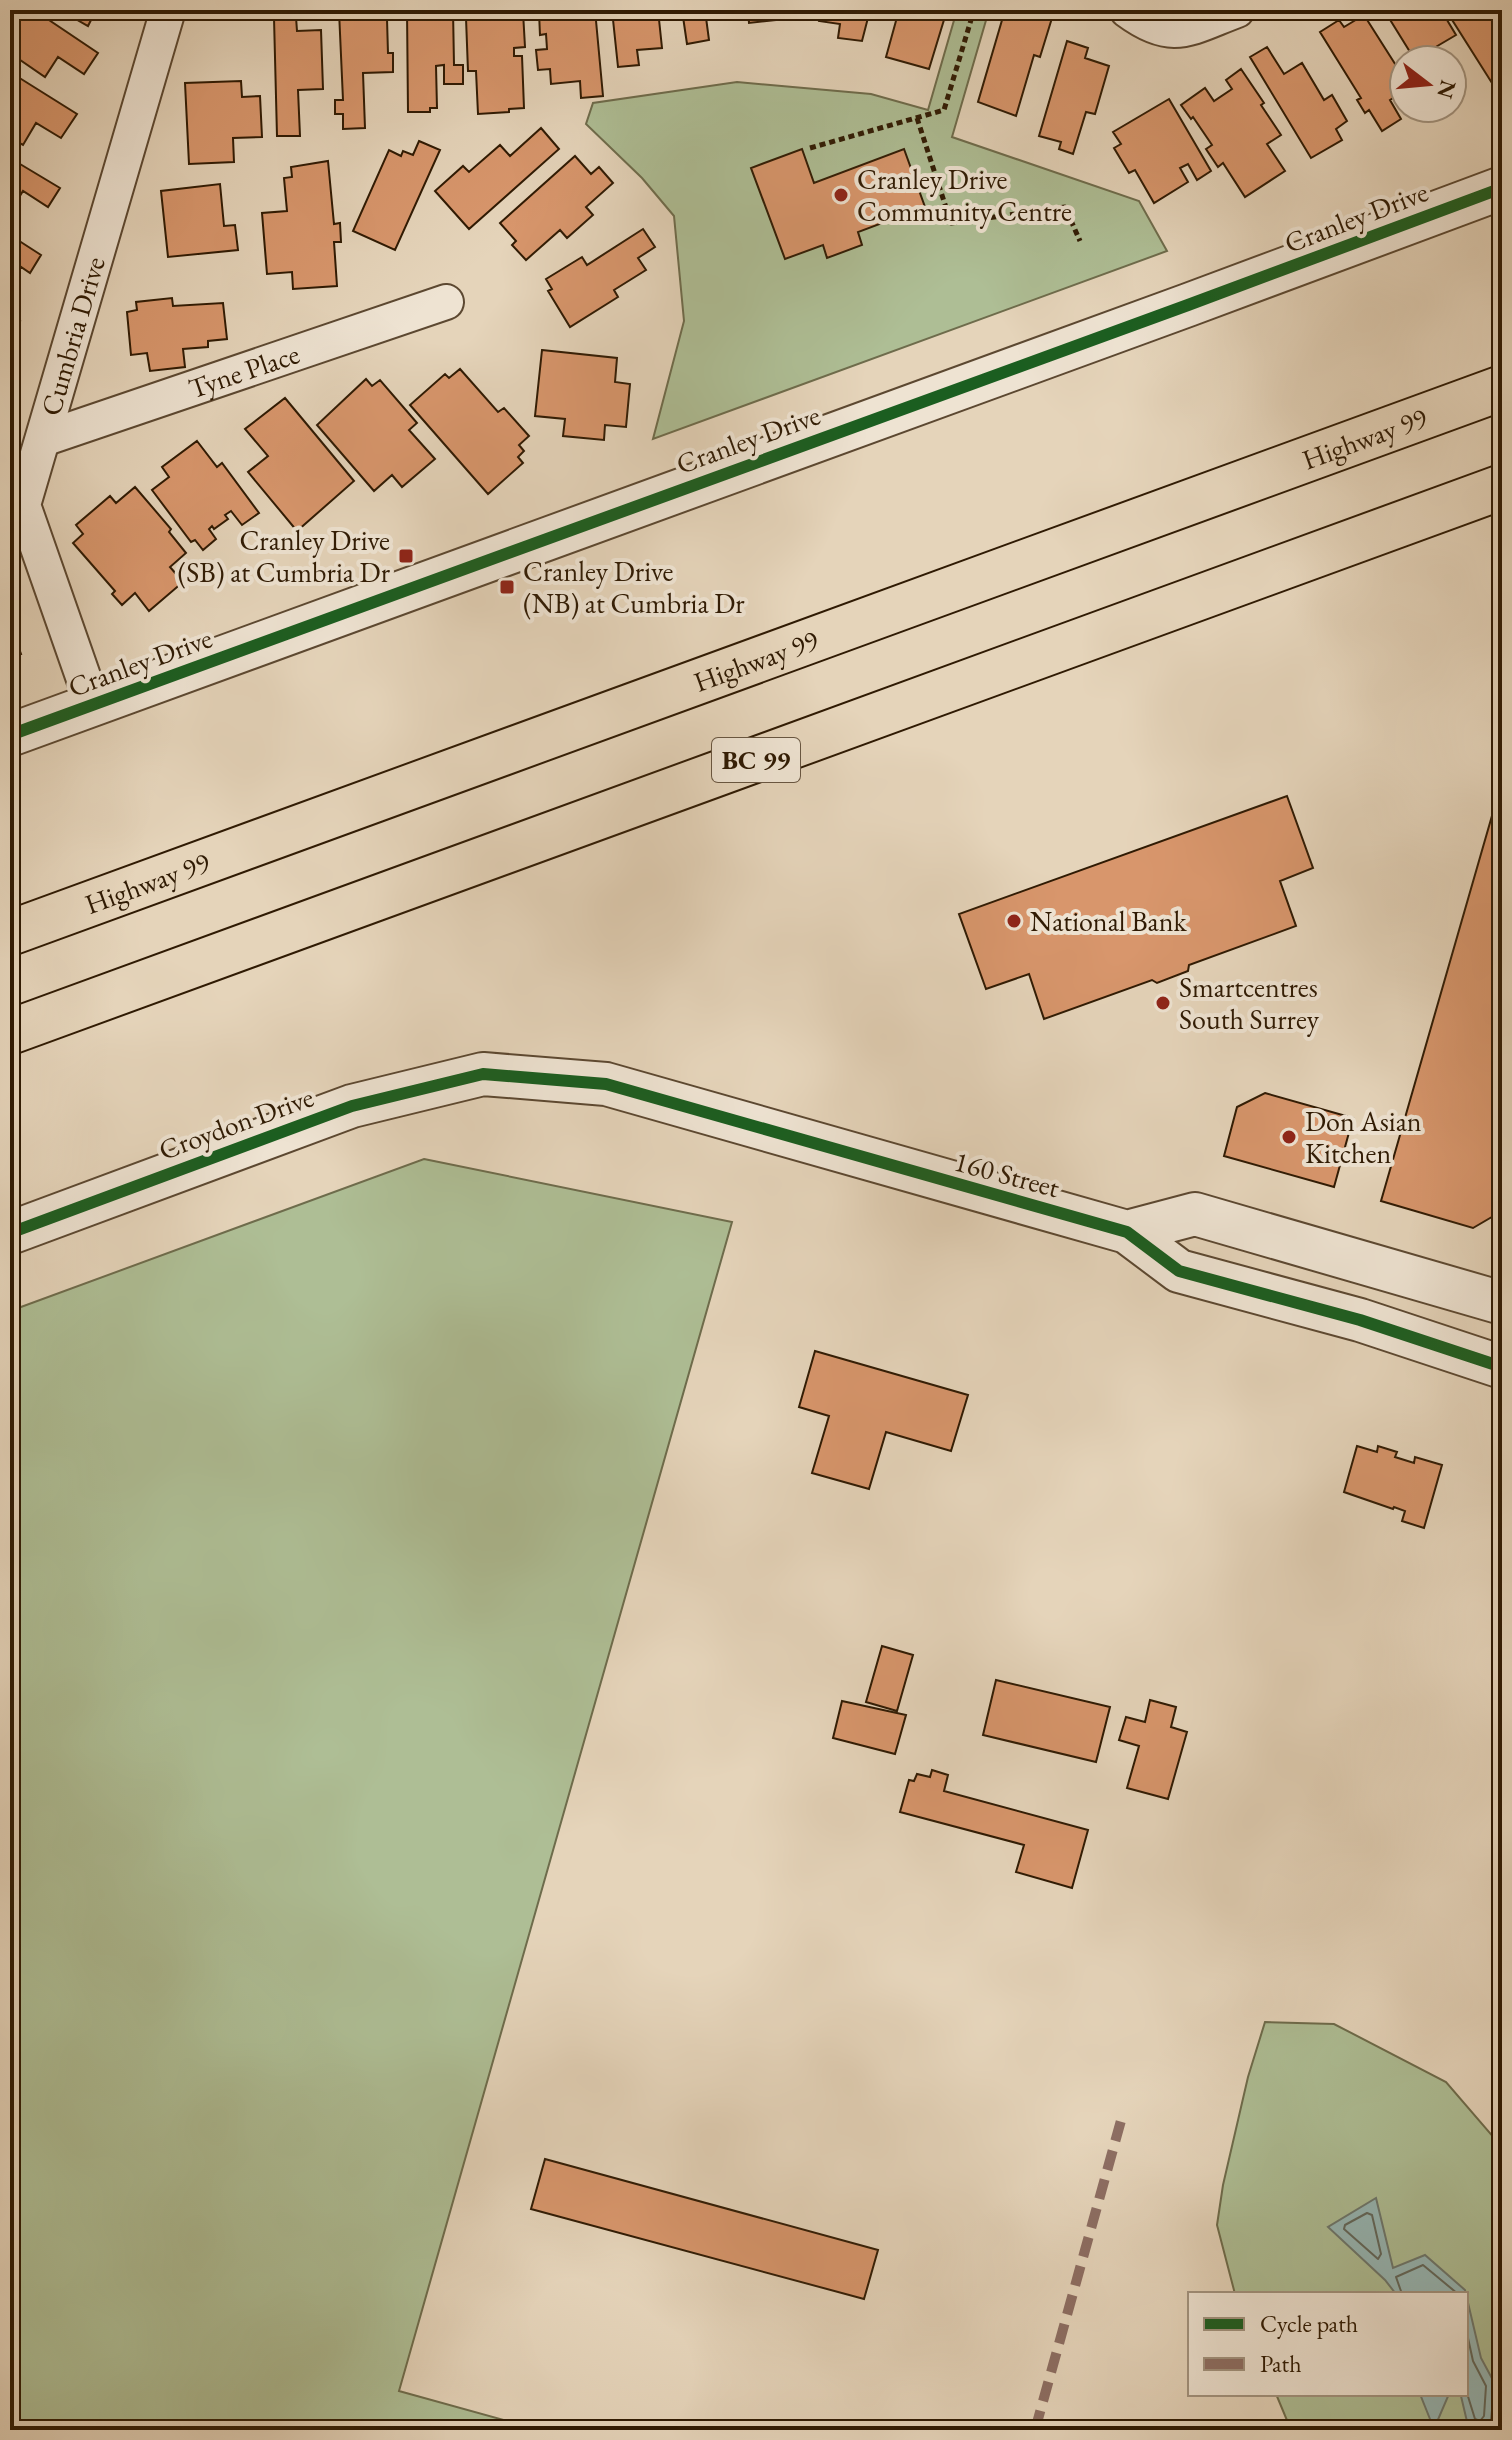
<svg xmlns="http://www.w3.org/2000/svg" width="1512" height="2440" viewBox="0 0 1512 2440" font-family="'EB Garamond',serif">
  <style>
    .green { fill: #aebe95; stroke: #6e6c4c; stroke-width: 2 }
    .water { fill: #96b7b5; stroke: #6d786e; stroke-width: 2 }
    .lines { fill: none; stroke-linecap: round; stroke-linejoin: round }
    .shore { stroke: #62685c; stroke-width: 2 }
    .building { fill: #d8966c; stroke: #2f1a03; stroke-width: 2 }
    .minor-casing { stroke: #5c4831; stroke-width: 38 }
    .tertiary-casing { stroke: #5c4831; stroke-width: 46 }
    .motorway-casing { stroke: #2f1a03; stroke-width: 48 }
    .path { stroke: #2f1a03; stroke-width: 5; stroke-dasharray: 6 4; stroke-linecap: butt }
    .minor { stroke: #eee3d2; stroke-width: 34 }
    .tertiary { stroke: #eee3d2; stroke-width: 42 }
    .motorway { stroke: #e5d4ba; stroke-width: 44 }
    .quiet { stroke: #8d6e63; stroke-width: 10; stroke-dasharray: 20 10; stroke-linecap: butt }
    .cycleway-casing { stroke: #eee3d2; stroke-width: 17 }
    .cycleway { stroke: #1b5e20; stroke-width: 12 }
    .poi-dot { fill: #8f2418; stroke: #eee3d2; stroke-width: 3 }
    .labels { text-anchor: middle; stroke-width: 8; stroke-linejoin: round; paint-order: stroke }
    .shield { fill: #eee3d2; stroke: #685641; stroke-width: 2 }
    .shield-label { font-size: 26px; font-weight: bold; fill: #2f1a03 }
    .poi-label { font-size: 28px; fill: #2f1a03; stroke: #eee3d2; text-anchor: start }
    .street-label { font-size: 28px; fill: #2f1a03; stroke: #eee3d2 }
  </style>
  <rect width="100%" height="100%" fill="#e5d4ba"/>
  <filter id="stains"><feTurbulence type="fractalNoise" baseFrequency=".0025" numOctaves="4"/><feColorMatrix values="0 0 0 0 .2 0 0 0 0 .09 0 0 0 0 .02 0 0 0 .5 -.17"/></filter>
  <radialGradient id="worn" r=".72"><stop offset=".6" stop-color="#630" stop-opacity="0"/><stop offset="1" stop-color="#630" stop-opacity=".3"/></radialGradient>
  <path class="green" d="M957,10H989L952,137L1139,201L1167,251L653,439L684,321L674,216L642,178L586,124L593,103L737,82L871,94L928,110Z
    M424,1159L732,1222L399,2391L540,2430H10V1311Z
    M1265,2022L1334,2024L1446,2082L1502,2147V2430H1291L1276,2394H1466V2294H1235L1217,2225L1223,2185L1248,2077Z"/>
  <path class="water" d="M1376,2198L1393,2268L1425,2255L1465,2290L1481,2358L1495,2384L1491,2419L1485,2430H1469L1461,2396L1453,2394H1466V2294H1396L1385,2280L1328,2227Z
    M1420,2394H1449L1434,2429Z"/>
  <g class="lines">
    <path class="shore" d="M1367,2213L1372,2215L1381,2254L1378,2259L1344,2229L1345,2225Z
      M1402,2294L1396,2277L1423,2265L1458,2294
      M1466,2329L1473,2361L1486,2386L1484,2416L1480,2421L1475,2419L1466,2390"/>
  </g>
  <path class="building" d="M10,10H34L98,53L84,74L58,57L45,77L10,53Z
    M60,10H96L88,26Z
    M361,10V20L387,19L388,53H393V72L363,73L365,128L343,129V114H335V100H343L339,11Z
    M407,10H453L454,65H463V84H444V65L436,66L437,108H430V112H408Z
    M475,10H498V13L523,12L525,47L514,48V56H522L524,108L509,109V112L478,114L476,71H468L466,18H475Z
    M543,10H595L603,96L581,98L580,81L551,84L550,69L538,70L536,50L547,49L546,34L540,35L539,12Z
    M612,10H658L662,48L637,50L639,65L618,67Z
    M682,10H705L709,40L687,44Z
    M748,10H774L775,20L749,23Z
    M811,10H870L862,41L838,38L840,24L819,21L820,15L811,14Z
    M899,10H947L929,69L886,57Z
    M1005,10H1026L1052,18L1040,57L1034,55L1016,116L978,102Z
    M1384,10H1441L1456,35L1434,48L1442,60H1415Z
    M1457,10H1502V88L1497,91L1449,15Z
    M1364,15L1404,78V91L1390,100L1401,119L1382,131L1369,110L1365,113L1357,100L1361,98L1320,32L1339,20L1344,27Z
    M296,17L297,31L321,30L323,89L298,90L300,136H277L274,18Z
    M1067,41L1088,48L1085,58L1109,66L1095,114L1086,112L1073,154L1059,149L1061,142L1039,136Z
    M1267,47L1284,74L1302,63L1324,100L1332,95L1347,121L1336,129L1342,140L1311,158L1250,57Z
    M1455,68L1464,83L1458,87L1463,96L1452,104V70Z
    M1241,69L1264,103L1261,105L1281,135L1267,144L1285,171L1245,197L1223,163L1218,167L1206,149L1212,145L1193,117L1191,119L1181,105L1205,88L1214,101L1232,89L1226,80Z
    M10,72L77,114L61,138L36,123L23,145L10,138Z
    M241,81L242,97L260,96L262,137L233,138L234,162L189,164L185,83Z
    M1169,99L1211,171L1197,180L1188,164L1180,168L1188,182L1154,203L1135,170L1129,173L1114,148L1121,144L1113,132Z
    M541,128L559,149L469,229L435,191L463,166L469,172L500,145L510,156Z
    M419,141L440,150L395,250L353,231L389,150L401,156L403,151L413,155Z
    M802,149L814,183L904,149L925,207L858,232L862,245L827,258L823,245L785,259L751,168Z
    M575,156L591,174L599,167L613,183L586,207L593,215L567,238L560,230L526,260L512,245L516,241L500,223Z
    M10,158L60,188L48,207L23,191L10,212Z
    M328,161L334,224L340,223L341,242H334L337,286L293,289L292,272L267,274L262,213L287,211L284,178L292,177L291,167Z
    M220,184L224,226L235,225L238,250L168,257L161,191Z
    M643,229L655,247L638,258L646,270L614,290L618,297L570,327L548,291L552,289L546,279L582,257L587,265Z
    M10,235L41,255L30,273L21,267L10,284Z
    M172,298L173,306L223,303L227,339L208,341V347L183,349L185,367L150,371L147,353L131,355L127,312L137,310L136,302Z
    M10,315L20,321L10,337Z
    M542,350L617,358L615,382L630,384L626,427L605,425L604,440L563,436L565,419L535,416Z
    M460,369L498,412L504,408L529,436L519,445L524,451L518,457L523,463L488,494L410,405L445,374L449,378Z
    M366,379L372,386L380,380L417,423L409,430L435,459L402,487L392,475L374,491L317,425Z
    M285,398L354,481L297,531L248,472L268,456L245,429Z
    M197,441L217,467L222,463L259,513L242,525L231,511L225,515L228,519L214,529L212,526L209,529L216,539L203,550L195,540L191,542L152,490L169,477L162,467Z
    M135,487L171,529L169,532L186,553L170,567L183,582L149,611L135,593L122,605L112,594L115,591L73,543L83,534L76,525L110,496L116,503Z
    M10,623L21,654L10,657Z
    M1502,781V1211L1473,1228L1381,1201Z
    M1287,796L1313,868L1280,881L1296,926L1189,965L1188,971L1157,983L1152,980L1044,1019L1029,974L986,989L959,914Z
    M1265,1093L1353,1118L1334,1187L1224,1156L1237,1107Z
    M815,1351L968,1395L951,1451L886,1432L869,1489L812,1473L829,1416L799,1407Z
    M1357,1446L1377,1452L1378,1446L1397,1452L1395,1457L1414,1463L1415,1457L1442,1465L1424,1528L1402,1521L1405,1511L1394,1507L1393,1509L1344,1492Z
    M882,1646L913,1655L897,1711L866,1702Z
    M996,1680L1110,1707L1096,1762L983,1735Z
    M1150,1700L1176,1707L1171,1727L1187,1732L1168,1799L1127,1788L1139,1746L1119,1740L1126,1717L1145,1722Z
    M842,1701L906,1715L895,1754L833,1738Z
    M932,1770L948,1775L944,1791L1088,1830L1072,1888L1016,1872L1024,1845L900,1812L909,1780L914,1781L917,1774L930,1777Z
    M545,2159L878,2250L864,2299L531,2209Z"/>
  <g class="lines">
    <defs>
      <g id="minor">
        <path d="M1127,10C1173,44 1189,28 1237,10"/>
        <path id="s1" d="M43,439L446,302"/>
        <path id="s2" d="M93,705L23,505L168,10"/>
      </g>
      <path id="tertiary" d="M10,735L1188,305L1502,188
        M1127,1232L1195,1214L1502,1303
        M10,1233L352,1106L483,1074L606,1084L1127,1232L1179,1271L1360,1320L1502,1367"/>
      <g id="motorway">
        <path id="s3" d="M10,933L1502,388"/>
        <path d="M10,1032L1502,487"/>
      </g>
    </defs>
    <use href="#minor" class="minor-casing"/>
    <use href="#tertiary" class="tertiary-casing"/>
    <use href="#motorway" class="motorway-casing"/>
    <path class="path" d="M917,118L951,223L1065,207L1080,241
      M810,148L944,110L974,10"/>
    <use href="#minor" class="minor"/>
    <use href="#tertiary" class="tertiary"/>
    <use href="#motorway" class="motorway"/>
    <path class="quiet" d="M1035,2430L1122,2117"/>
    <defs>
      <path id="cycleway" d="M10,735L1188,305L1502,188
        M10,1233L352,1106L483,1074L606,1084L1127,1232L1179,1271L1360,1320L1502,1367"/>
    </defs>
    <use href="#cycleway" class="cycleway-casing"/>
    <use href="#cycleway" class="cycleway"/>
  </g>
  <g class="poi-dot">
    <circle cx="841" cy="195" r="8"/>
    <rect x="398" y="548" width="16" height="16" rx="4"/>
    <rect x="499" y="579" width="16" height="16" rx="4"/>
    <circle cx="1014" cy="921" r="8"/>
    <circle cx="1163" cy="1003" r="8"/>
    <circle cx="1289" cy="1137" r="8"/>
  </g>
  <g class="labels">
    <rect class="shield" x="712" y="738" width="88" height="44" rx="6"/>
    <g class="shield-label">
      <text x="756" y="769">BC 99</text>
    </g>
    <g class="poi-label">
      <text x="857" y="189">Cranley Drive<tspan x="857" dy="32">Community Centre</tspan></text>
      <text x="390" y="550" text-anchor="end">Cranley Drive<tspan x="390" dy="32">(SB) at Cumbria Dr</tspan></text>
      <text x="523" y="581">Cranley Drive<tspan x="523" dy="32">(NB) at Cumbria Dr</tspan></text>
      <text x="1030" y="931">National Bank</text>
      <text x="1179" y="997">Smartcentres<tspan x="1179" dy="32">South Surrey</tspan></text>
      <text x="1305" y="1131">Don Asian<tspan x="1305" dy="32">Kitchen</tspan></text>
    </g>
    <g class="street-label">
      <text transform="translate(1356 217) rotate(-21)" y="10">Cranley Drive</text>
      <text dy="10" stroke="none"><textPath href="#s2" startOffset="388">Cumbria Drive</textPath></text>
      <text dy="10" stroke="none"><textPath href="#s1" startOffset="212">Tyne Place</textPath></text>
      <text dy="10" stroke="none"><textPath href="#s3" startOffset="1442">Highway 99</textPath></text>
      <text transform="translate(748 439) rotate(-20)" y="10">Cranley Drive</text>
      <text dy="10" stroke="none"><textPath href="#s3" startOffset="794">Highway 99</textPath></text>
      <text transform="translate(140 662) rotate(-20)" y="10">Cranley Drive</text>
      <text dy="10" stroke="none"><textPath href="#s3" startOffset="146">Highway 99</textPath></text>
      <text transform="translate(236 1123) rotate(-20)" y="10">Croydon Drive</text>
      <text transform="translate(1007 1174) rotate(15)" y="10">160 Street</text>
    </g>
  </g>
  <rect width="1512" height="2440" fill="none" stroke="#e5d4ba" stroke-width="40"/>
  <rect x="12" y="12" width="1488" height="2416" fill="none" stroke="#2f1a03" stroke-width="4"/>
  <rect x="20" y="20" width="1472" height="2400" fill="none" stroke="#2f1a03" stroke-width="2"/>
  <rect x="1188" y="2292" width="280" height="104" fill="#eee3d2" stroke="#a2937f" stroke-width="2"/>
  <rect x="1204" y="2318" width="40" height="12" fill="#1b5e20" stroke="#a2937f" stroke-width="2"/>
  <text x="1260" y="2332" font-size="24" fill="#2f1a03">Cycle path</text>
  <rect x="1204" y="2358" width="40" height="12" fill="#8d6e63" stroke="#a2937f" stroke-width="2"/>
  <text x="1260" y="2372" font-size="24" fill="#2f1a03">Path</text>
  <g transform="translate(1428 84) rotate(106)"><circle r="38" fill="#eee3d2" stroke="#a2937f" stroke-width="2"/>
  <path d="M0-6L14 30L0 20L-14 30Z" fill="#8f2418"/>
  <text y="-12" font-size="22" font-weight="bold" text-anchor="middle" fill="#2f1a03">N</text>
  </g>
  <rect width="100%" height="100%" filter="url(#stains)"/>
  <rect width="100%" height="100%" fill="url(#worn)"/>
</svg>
